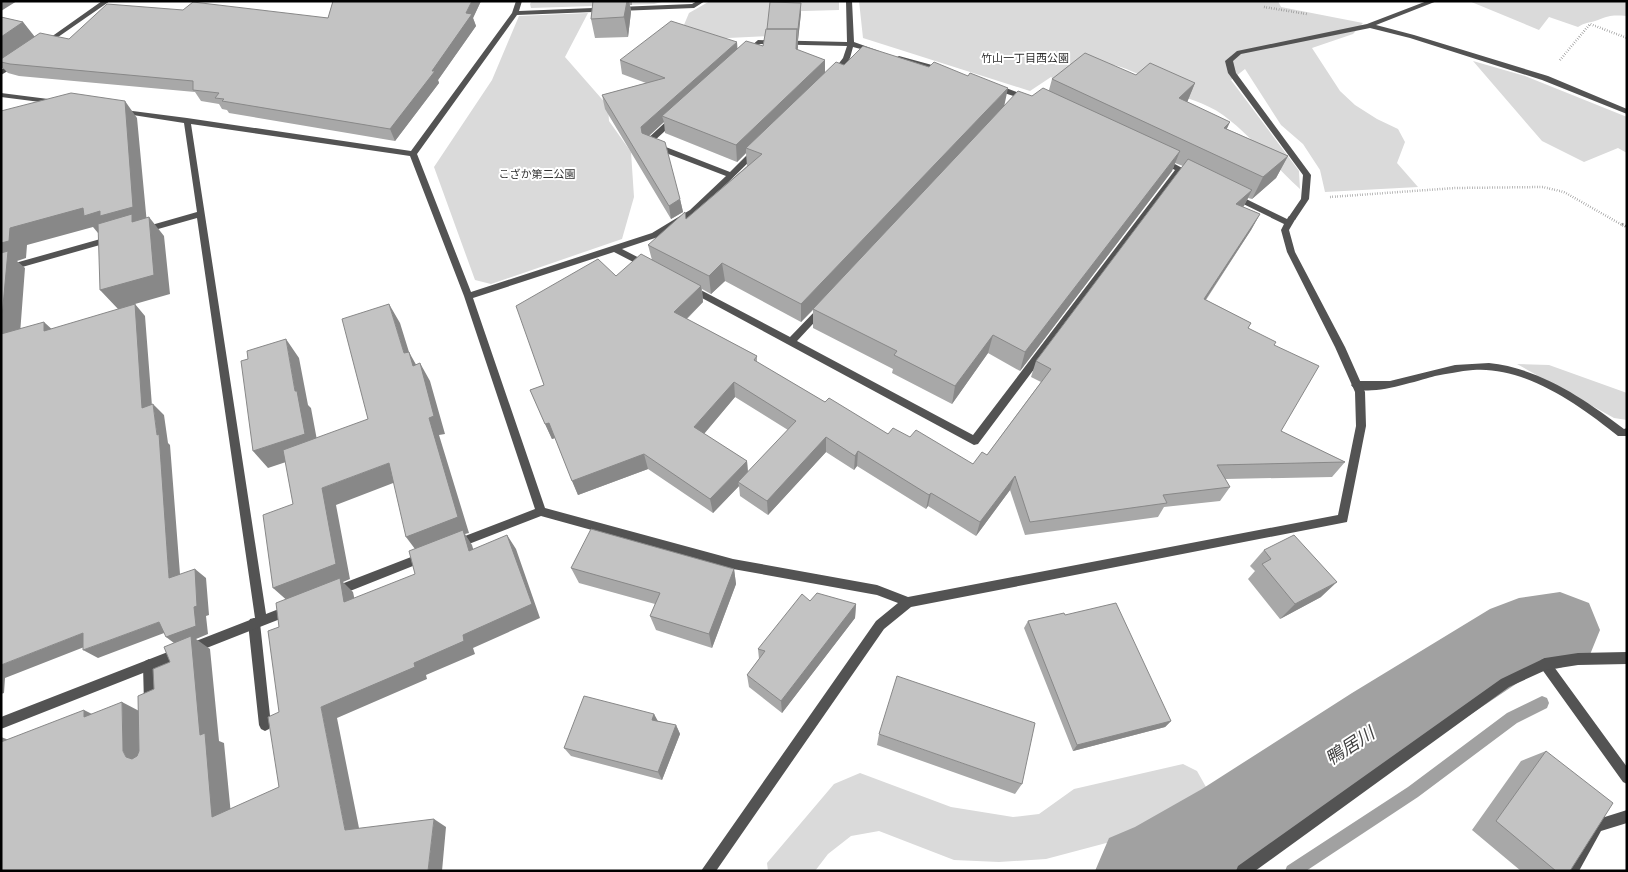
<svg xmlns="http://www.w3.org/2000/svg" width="1628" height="872" viewBox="0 0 1628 872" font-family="'Source Sans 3','Noto Sans JP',sans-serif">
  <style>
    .green { fill: #dadada }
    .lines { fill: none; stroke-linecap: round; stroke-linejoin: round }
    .stream { fill: #a1a1a1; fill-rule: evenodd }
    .river { fill: #a1a1a1; fill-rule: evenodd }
    .path-far1 { stroke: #757575; stroke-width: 2.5; stroke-dasharray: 0.5 2; stroke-linecap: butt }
    .path { stroke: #757575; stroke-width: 3; stroke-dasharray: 1 2.5; stroke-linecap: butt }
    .service { fill: #535353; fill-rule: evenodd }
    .minor { fill: #535353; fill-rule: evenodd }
    .tertiary { fill: #535353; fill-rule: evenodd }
    .wall { fill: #a8a8a8; fill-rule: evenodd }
    .shaded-wall { fill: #888 }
    .building { fill: #c3c3c3; stroke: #888 }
    .labels { text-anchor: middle; stroke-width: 4; stroke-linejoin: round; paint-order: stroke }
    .far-park-label { font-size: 11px; fill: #313131; stroke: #fff }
    .near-water-label { font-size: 18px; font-style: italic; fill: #424242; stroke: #fff }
  </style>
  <rect width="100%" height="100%" fill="#fff"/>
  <path class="green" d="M532,1H666L654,4L531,8L530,4Z
    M710,1H839V10L770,12V36L687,40L681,32L689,13Z
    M859,1H1278L1281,7L1363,23L1353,34L1312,48L1340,91L1355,105L1377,119L1398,129L1405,142L1397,163L1418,187L1325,192L1320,170L1303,144L1281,125L1245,69L1231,80L1299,171L1300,189C1273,165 1252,136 1223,115C1205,102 1186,99 1168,90C1150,82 1122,61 1101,65C1089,67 1071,79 1059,84L1051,77L1030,91L863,38Z
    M1469,1H1627V16C1612,15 1611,15 1598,20C1590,23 1585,22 1578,27L1549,17L1539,30Z
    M588,13L565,57L608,106L609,121L631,152L634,197L622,239L491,284L475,280L434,167L492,80L519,16Z
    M1473,61L1525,76L1627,117V153L1618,148L1584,162L1542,141Z
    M1517,364L1549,365L1627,393V420L1614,418Z
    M1183,764L1197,771L1206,787L1180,811L1110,842L1046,859L999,862L954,860L879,831L851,836L828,854L815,871H768L767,863L834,784L860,773L951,807L1013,817L1039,814L1074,789Z"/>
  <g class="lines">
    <path class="stream" d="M1542,696L1547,698L1549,703L1547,708L1517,723L1418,797L1306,871H1285L1287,866L1408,787L1507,713Z"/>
    <path class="river" d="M1560,592L1589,603L1600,630L1589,657L1560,668L1534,672L1237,871H1095L1109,838L1135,827L1202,789L1352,693L1490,609L1519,598Z"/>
    <path class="path-far1" d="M1264,7L1307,14
      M1560,60L1590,24L1627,38
      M1330,197L1455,188L1543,187L1564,192L1624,226"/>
    <path class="path" d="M1622,224L1627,227"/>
    <path class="service" d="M1427,1H1437L1376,25L1414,35L1548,76L1627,109V114L1542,80L1410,38L1370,28L1241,54L1233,61L1236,73L1311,175L1309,199L1295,220H1289L1288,218L1301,199L1303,175L1228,73L1225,61L1237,51L1367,24Z
      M1489,363C1539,368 1585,399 1624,429L1627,428V436H1618C1579,405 1525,366 1473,370C1460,371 1447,374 1435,376C1419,380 1362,400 1351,385L1356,381H1390L1455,365Z
      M254,618L258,619L260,623L271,725L269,729L265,731L261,729L259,725L248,623L250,619Z
      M1545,658L1549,660L1627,767V784L1623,782L1541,668L1539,664L1541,660Z
      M149,659L153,661L155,665L156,704L154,708L150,710L146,708L144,704L143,665L145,661Z
      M1627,810V823L1601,831L1579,871H1564L1592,821Z"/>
    <path class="minor" d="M102,1H110L48,44H44V42Z
      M516,1H522L519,11L692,4L697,1H705L694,8L517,15L417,154L471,292L652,233L690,210L726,176L645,145V141L671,117H674L678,119L653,142L730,172L753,149H756L760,151L696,214L658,237L622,249L649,263L650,265L649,267H643L614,252L473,298L545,508L733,559L877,585L908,597L1338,515L1356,426L1355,392L1335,347L1287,252L1281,230L1284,224L1231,198V194L1234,193L1287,219L1289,216H1295L1296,218L1289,230L1295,252L1345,347L1365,392L1366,426L1347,522L911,607L884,629L716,871H701L876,621L898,603L877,595L733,569L541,516L456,549L452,547L451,544L452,541L535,509L464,296L410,156L191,124L266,614L289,605L293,606L295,610L293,614L1,729V717L255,618L197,218L144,233L140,230L141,228L197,212L184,123L120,113H117V109L187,118L411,151L512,13Z
      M846,1H852L854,42L879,51L876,53L853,47L850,58L837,77L830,75L843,58L847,46L760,44L748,54L743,53L758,40L847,42Z
      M899,56L943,68L944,70L940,72L897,59V57Z
      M14,61L21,63L1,75V70Z
      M992,85H998L1033,98L1029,100H1026L992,89Z
      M1,93L56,100L60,102L56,104L1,97Z
      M1162,157L1184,169L978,444L974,445L689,291L688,289L692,286L695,287L790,337L818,308H824L826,310L824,312L797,341L973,435L1175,170L1159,162L1158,160Z
      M111,236L115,239L114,241L1,273V267Z
      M424,552L428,554L429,557L428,560L335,597L331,596L329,592L331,588Z"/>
    <path class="tertiary" d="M1627,652V664L1578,665L1546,670L1509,687L1255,871H1236L1238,866L1501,679L1545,658L1578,653Z"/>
  </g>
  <path class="wall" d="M333,1H481L473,18L476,26L438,80L439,83L395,141L229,113L227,110L222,109L219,104L201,101L195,92L19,76L8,73L3,68L1,69V17L23,22L34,37L69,39L183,10L328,18Z
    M593,1H632V5H630L631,12L628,37L595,38L591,19Z
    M801,13L798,40L797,50L825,60V73L844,65L1005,105L1049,90L1052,79L1136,75L1195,83L1187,102L1227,129L1288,156L1276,178L1252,199L1248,198L1243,207L1260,214L1251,230L1206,300L1251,323L1248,328L1274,345L1281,431L1345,462L1332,477L1225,479L1230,487L1220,501L1164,507L1158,517L1025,535L1010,490L976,536L928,506L926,509L857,466L854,470L826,452L768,515L740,496L739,486L713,513L648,469L578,495L555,438L552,439L530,390L544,385L616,276L652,260L648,245L686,219L747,166L746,153L737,162L665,133L664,122L649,136L680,199L683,212L671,219L605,109L602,95L646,83L622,74L620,60L737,42V49L763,46L767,29ZM1175,163L1183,166L1036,361L1031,377L1041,382L987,455L973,464L910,437L888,434L825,402L757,362V356L687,319L703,302L702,289L711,294L725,281L801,322L813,310V328L893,369L892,373L952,404L988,353L1020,371L1172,171ZM735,397L788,430L748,472L747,461L704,434Z
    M1264,550L1321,597L1280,619L1248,579L1255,571L1250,566Z
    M571,568L734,569L736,584L712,648L656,630L650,616L655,604L579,583Z
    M810,601L856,604L855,618L782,713L749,687L747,675L759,659L758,649Z
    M1065,615L1171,721L1165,727L1073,751L1024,628L1028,621Z
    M654,714L657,721L676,725L680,734L662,780L571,756L564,748Z
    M879,734L1022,784L1015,794L877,745Z
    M1546,751L1570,871H1521L1472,830L1521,761Z"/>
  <path class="shaded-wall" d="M1,1H17L1,11Z
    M472,1H481L473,18L476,26L438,80L439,83L395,141L390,129L466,13Z
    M627,1H629L631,12L628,37L624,17Z
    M801,3V13L798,40V29Z
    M23,22L39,42L1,62V37Z
    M797,29L798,47L796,67V49Z
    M737,42L738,55L662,116L664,122L643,141L641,127Z
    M825,60V77L746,148V153L737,162L736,145Z
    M1195,83L1186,105L1179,98Z
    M1008,88L1004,107L801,322V304Z
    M125,101L137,118L147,224L98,233L93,227L27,245L26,258L17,261L25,268L20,334L1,340V243L10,228Z
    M1230,122L1220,144L1224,128Z
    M1180,151L1172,171L1020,371L1025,352Z
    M1288,156L1276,178L1252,199L1263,177Z
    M1252,190L1244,206L1228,220L1236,204Z
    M680,199L683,212L671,219L669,206Z
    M1260,214L1251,230L1196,314L1204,299Z
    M149,217L164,236L170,294L135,304L145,316L153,419L142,408L118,309L100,290Z
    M722,263L725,281L711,294L709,276Z
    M701,286L703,302L677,328L674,312Z
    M389,304L400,323L409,352L419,370L423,384L404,353Z
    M44,322L56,333L44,331Z
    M993,335L988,353L952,404L955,386Z
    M286,339L299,358L308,405L311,408L319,451L268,468L253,451L295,391Z
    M420,363L430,381L445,434L439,435L469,533L465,534L472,545L478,565L418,553L406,537L429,418Z
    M734,382L735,397L697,442L694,427Z
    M153,404L164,415L168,443L170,445L181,587L169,578L157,435Z
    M549,423L555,438L552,439L545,424Z
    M826,437V452L768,515L767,501Z
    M858,451L857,466L854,470L855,456Z
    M644,454L648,469L578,495L572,481Z
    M747,461L748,475L738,482L739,486L713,513L710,499Z
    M389,463L401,480L336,505L350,579L343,582L353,592L358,615L290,603L273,588L322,488Z
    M1015,476L1010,490L976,536L980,522Z
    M931,493L928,506L926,509L929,495Z
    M507,535L516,549L540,618L473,648L475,654L426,675L427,679L337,718L361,838L345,830L321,707L463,635Z
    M195,569L206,578L209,615L206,616L208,634L196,639L210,649L219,741L224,743L232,825L212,817L200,735L178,646L166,637Z
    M734,569L736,584L712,648L709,634Z
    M1337,582L1321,597L1280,619L1295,604Z
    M856,604L855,618L782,713L781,701Z
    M159,622L172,630L98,658L83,650Z
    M83,633L97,642L5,678L4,693L1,694V665Z
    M122,702L143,713L148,767L126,757L123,751Z
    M84,710L106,721L84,717Z
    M654,714L659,723L652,720Z
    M1171,721L1165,727L1073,751L1077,745Z
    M676,725L680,734L662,780L658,772Z
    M1,737L25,746L1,744Z
    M434,819L446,827L442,871H428Z"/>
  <path class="building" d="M333,1H472L466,13L472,14L432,71H435L390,129L222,101L224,99L215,98L219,93L193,90V81L10,64L1,62V59L40,33L69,39L107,4L183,10L193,2L328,18Z
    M593,1H627L624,17L591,19Z
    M770,2L801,3L798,29H767Z
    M1,17L23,22L1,37Z
    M671,21L737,42L641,127L642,133L665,142L680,199L669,206L602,95L665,78L620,60Z
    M766,29H797L796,49L825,60L736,145L662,116L746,41L763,46Z
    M863,46L929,67L934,62L968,76L970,73L1008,88L801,304L722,263L709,276L648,245L685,212L686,219L762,154L746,148L836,62L844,65Z
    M1085,53L1136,75L1150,63L1195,83L1179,98L1230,122L1224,128L1288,156L1263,177L1052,79Z
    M1043,88L1180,151L1025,352L993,335L955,386L894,355L897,351L813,309L1018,91L1032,96Z
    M71,93L125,101L133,207L100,216V211L84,216L83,208L10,228L9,241L1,243V111Z
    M1188,159L1252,190L1236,204L1260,214L1204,299L1251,323L1248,328L1276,342L1274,345L1319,366L1281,431L1345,462L1217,465L1230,487L1163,495L1167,503L1030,522L1015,476L980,522L931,493L929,495L858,451L855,456L826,437L767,501L738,482L796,421L734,382L694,427L747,461L710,499L644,454L572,481L549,423L545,424L530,390L544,385L516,306L598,259L616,276L641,254L701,286L674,312L757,356L754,360L825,402L829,398L888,434L893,428L910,437L916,430L973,464L982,452L987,455L1051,369L1036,361Z
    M132,214V222L149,217L154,275L100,290L98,224Z
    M8,251L2,317L1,318V253Z
    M135,304L142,408L153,404L157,435L159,434L169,578L195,569L197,606L194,607L196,626L166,637L159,622L83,650V633L1,665V334L44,322V331Z
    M389,304L404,353L409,352L413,366L420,363L434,416L429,418L458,517L406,537L389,463L322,488L336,564L273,588L263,515L293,504L283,450L368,419L342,319Z
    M286,339L295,391H297L305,434L253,451L241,361L248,359L247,351Z
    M591,529L734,569L709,634L650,616L660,593L571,568Z
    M463,530L469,551L507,535L532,604L463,635L464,641L414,663L415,667L321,707L345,830L434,819L428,871H1V742L84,710V717L122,702L123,751L126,757L132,759L137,756L139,751L138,696L154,689L153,669L170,662L164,647L191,636L200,735L205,733L212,817L279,787L268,717L279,712L268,631L279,627L276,603L340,578L344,602L415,574L409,551Z
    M1294,535L1337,582L1295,604L1262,564L1271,559L1264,550Z
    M817,593L856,604L781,701L747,675L765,651L758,649L802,594L810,601Z
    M1116,603L1171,721L1077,745L1028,621L1064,613L1065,615Z
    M897,676L1035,723L1022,784L879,734Z
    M584,696L654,714L652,720L676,725L658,772L564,748Z
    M1546,751L1613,803L1570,871H1556L1496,821Z"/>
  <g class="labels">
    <g class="far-park-label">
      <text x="1025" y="62">竹山一丁目西公園</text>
      <text x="537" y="178">こざか第二公園</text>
    </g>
    <g class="near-water-label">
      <text transform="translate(1350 746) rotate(-33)" y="6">鴨居川</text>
    </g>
  </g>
  <rect width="1628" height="872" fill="none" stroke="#000000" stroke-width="5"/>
</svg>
